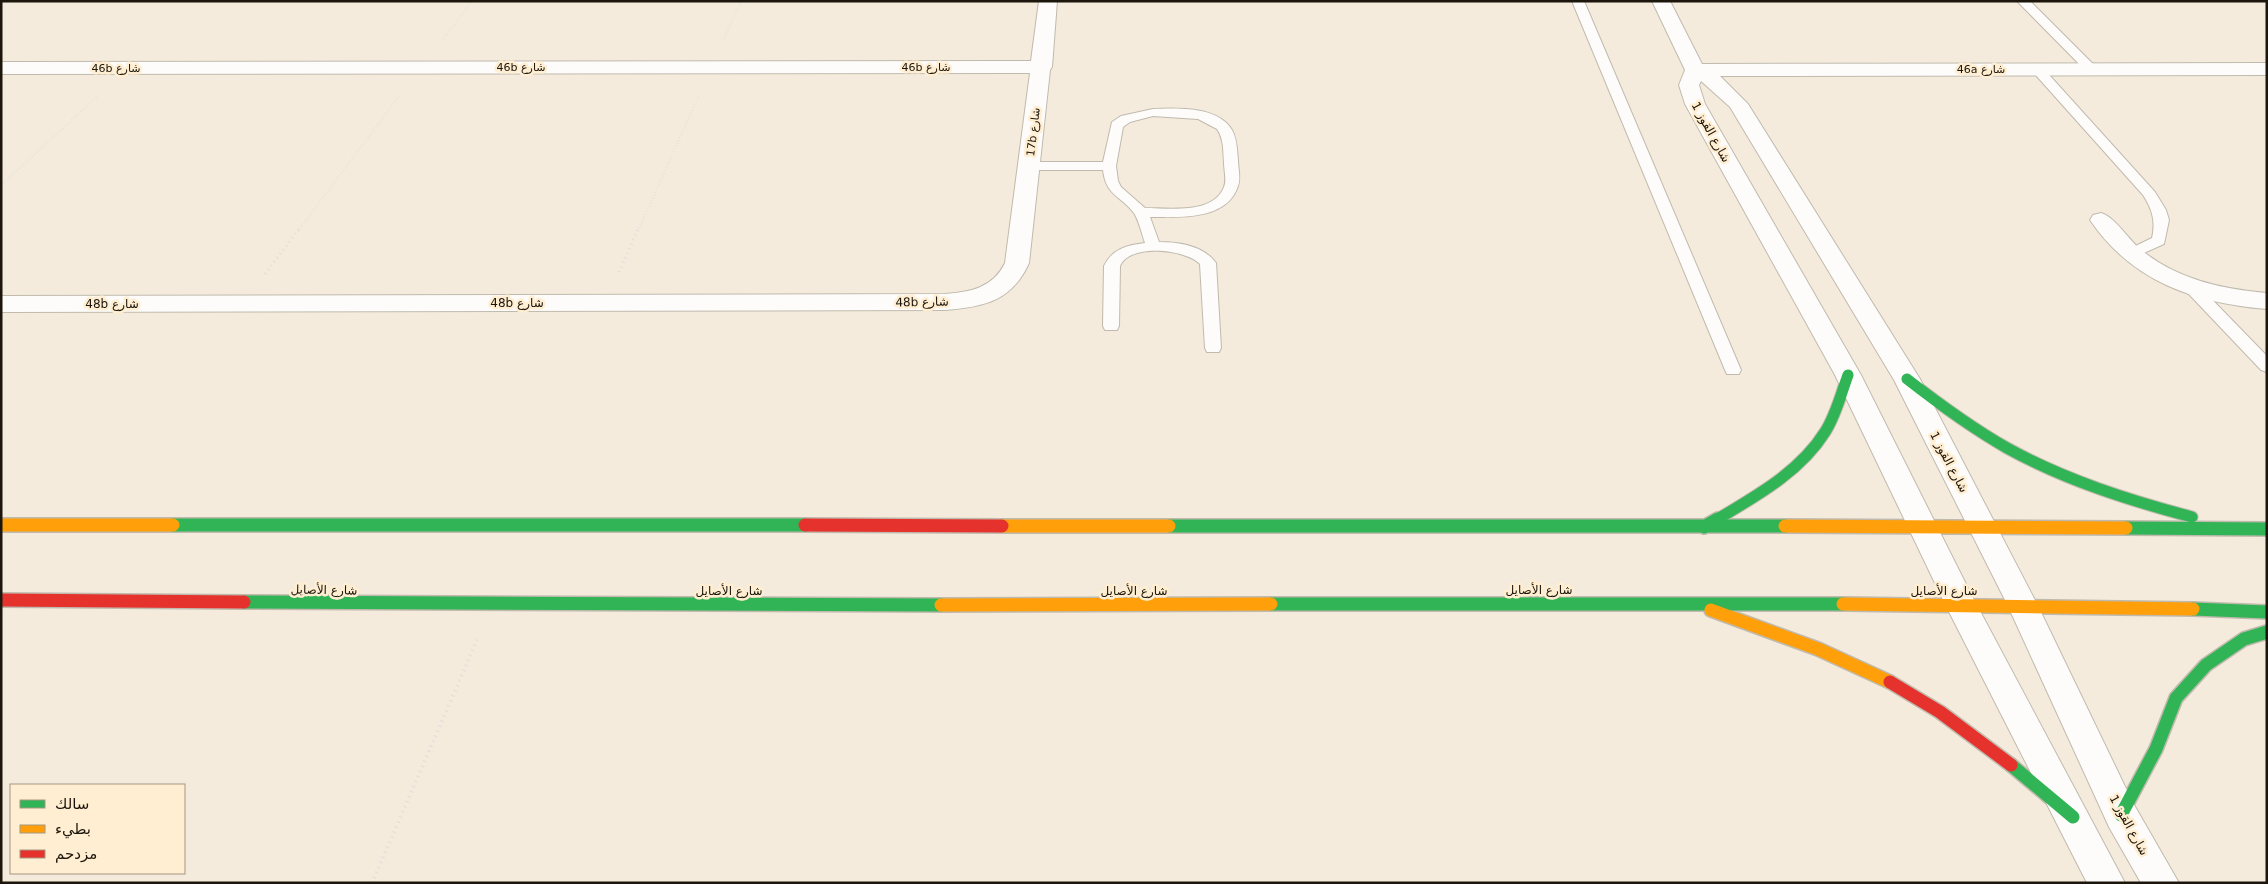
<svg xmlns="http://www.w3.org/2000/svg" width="2268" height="884" viewBox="0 0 2268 884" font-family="'DejaVu Sans','Noto Naskh Arabic',sans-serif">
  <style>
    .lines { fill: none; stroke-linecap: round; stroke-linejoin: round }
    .lane-casing { stroke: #c0baae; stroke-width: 2 }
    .street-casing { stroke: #c0baae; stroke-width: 2 }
    .fast-far1-casing { stroke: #c0baae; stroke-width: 13 }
    .fast-casing { stroke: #c0baae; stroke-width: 16 }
    .slow-casing { stroke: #c0baae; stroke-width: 16 }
    .jam-casing { stroke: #c0baae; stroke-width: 16 }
    .path-far2 { stroke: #e0ddd9; stroke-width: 2.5; stroke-dasharray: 0.5 2.5; stroke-linecap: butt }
    .path-far1 { stroke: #e0ddd9; stroke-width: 3; stroke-dasharray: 1 4; stroke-linecap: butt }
    .path { stroke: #e0ddd9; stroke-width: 4; stroke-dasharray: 1 4.5; stroke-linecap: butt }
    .lane { fill: #fdfcfa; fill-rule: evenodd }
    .street { fill: #fdfcfa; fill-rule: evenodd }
    .fast-far1 { stroke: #30b455; stroke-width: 11 }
    .fast { stroke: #30b455; stroke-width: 13 }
    .slow { stroke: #ff9f0a; stroke-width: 13 }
    .jam { stroke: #e5322d; stroke-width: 13 }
    .labels { text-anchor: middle; stroke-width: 5; stroke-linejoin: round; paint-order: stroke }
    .far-street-label { font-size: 11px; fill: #1b150b; stroke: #ffeed1 }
    .street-label { font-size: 12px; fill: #1b150b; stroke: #ffeed1 }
  </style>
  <rect width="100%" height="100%" fill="#f4ebdc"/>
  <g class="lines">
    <defs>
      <path id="lane" d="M1572,1H1584L1741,370L1739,374H1727L1725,370Z
        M2017,1H2030L2095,66L2097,69L2095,72H2087Z
        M2037,65L2041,66L2155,192L2166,210L2169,220L2164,244L2135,257H2125L2122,254L2125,251L2152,238C2156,221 2152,209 2143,195L2033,72L2031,69L2033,66Z
        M1153,109C1177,108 1218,106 1232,130C1237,139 1237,150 1238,160C1238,168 1241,178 1238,186C1227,221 1178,217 1150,217L1159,242C1179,242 1204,246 1216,263L1221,348L1219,352H1207L1205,348L1200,264C1185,249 1130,243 1120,266L1119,326L1117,330H1105L1103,326L1104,266C1112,249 1127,245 1145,243C1142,234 1139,221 1134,213C1120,195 1106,196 1103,170H1029L1022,166L1029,162H1103L1112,122L1121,116ZM1153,116L1198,119L1217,129C1224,139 1223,151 1224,163C1224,171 1227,180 1224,187C1213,215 1168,208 1145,208L1121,187L1118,181L1116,166L1123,127L1130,122Z
        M2189,280L2194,281L2267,356V372L2261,370L2184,289L2181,285Z"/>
      <path id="street" d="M1039,1H1057L1052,67L1050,70L1029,263C1012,301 984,307 945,310L1,312V296L945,294C970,292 993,288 1005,263L1030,73L1,74V62L1031,61Z
        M1652,1H1670L1702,64L2267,63V75L1720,76L1748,104L1920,379L2038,606L2133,803L2179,883H2141L2109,827L2008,606L1894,380L1730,107L1701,81L1699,85L1705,104L1861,375L1972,596L2125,883H2087L1945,604L1835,375L1685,104L1679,85L1685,70Z
        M2101,213C2115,217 2128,239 2140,249C2176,279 2221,289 2267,293V309C2195,303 2132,282 2090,220L2093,215Z"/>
      <path id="fast-far1" d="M1907,379C1939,404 1972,428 2007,448C2065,480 2128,500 2192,517
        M1716,520C1756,496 1800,472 1825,432C1836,415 1841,394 1848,375"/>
      <path id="fast" d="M173,525H805
        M1169,526H1785
        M1704,527L1718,519
        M2126,528L2267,529
        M244,602L941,605
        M1271,604H1843
        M2193,609L2267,612
        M2011,765L2073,817
        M2121,815L2156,749L2176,698L2206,665L2244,639L2267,632"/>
      <path id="slow" d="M1,525H173
        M1002,526H1169
        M1785,526L2126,528
        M1843,604L2193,609
        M941,605L1271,604
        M1711,610L1818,649L1890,682"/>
      <path id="jam" d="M805,525L1002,526
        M1,600L244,602
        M1890,682L1940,712L2011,765"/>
    </defs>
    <use href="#lane" class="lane-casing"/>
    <use href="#street" class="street-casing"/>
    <use href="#fast-far1" class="fast-far1-casing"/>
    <use href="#fast" class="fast-casing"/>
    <use href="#slow" class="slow-casing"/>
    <use href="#jam" class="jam-casing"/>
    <path class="path-far2" d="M443,39L472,1
      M724,39L741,1
      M1,185L97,97
      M298,231L400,95
      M638,231L699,95"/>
    <path class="path-far1" d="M619,272L638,229
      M265,274L299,229"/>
    <path class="path" d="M372,883L477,640"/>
    <use href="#lane" class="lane"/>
    <use href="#street" class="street"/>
    <use href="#fast-far1" class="fast-far1"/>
    <use href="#fast" class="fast"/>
    <use href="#slow" class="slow"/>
    <use href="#jam" class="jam"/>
  </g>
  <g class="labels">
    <g class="far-street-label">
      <text x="521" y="71">46b شارع</text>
      <text x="926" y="71">46b شارع</text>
      <text x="116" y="72">46b شارع</text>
      <text x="1981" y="73">46a شارع</text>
      <text transform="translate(1033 132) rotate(-83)" y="4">17b شارع</text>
    </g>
    <g class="street-label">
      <text transform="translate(1711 132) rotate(61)" y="4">شارع القوز 1</text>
      <text transform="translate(922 302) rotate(-1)" y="4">48b شارع</text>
      <text x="517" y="307">48b شارع</text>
      <text x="112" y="308">48b شارع</text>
      <text transform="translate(1949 462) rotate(62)" y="4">شارع القوز 1</text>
      <text transform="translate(324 590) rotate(1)" y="4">شارع الأصايل</text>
      <text x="1539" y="594">شارع الأصايل</text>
      <text x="729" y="595">شارع الأصايل</text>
      <text x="1134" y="595">شارع الأصايل</text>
      <text x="1944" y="595">شارع الأصايل</text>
      <text transform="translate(2129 825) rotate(61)" y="4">شارع القوز 1</text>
    </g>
  </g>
  <rect width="2268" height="884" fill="none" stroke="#1b150b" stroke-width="5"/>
  <rect x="10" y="784" width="175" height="90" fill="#ffeed1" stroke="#a49782"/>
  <rect x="20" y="800" width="25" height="8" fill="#30b455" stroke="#a49782"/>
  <text x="55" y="809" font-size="15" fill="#1b150b">سالك</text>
  <rect x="20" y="825" width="25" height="8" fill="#ff9f0a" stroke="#a49782"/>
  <text x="55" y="834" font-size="15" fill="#1b150b">بطيء</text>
  <rect x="20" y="850" width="25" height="8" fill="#e5322d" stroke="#a49782"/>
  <text x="55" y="859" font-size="15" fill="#1b150b">مزدحم</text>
</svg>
